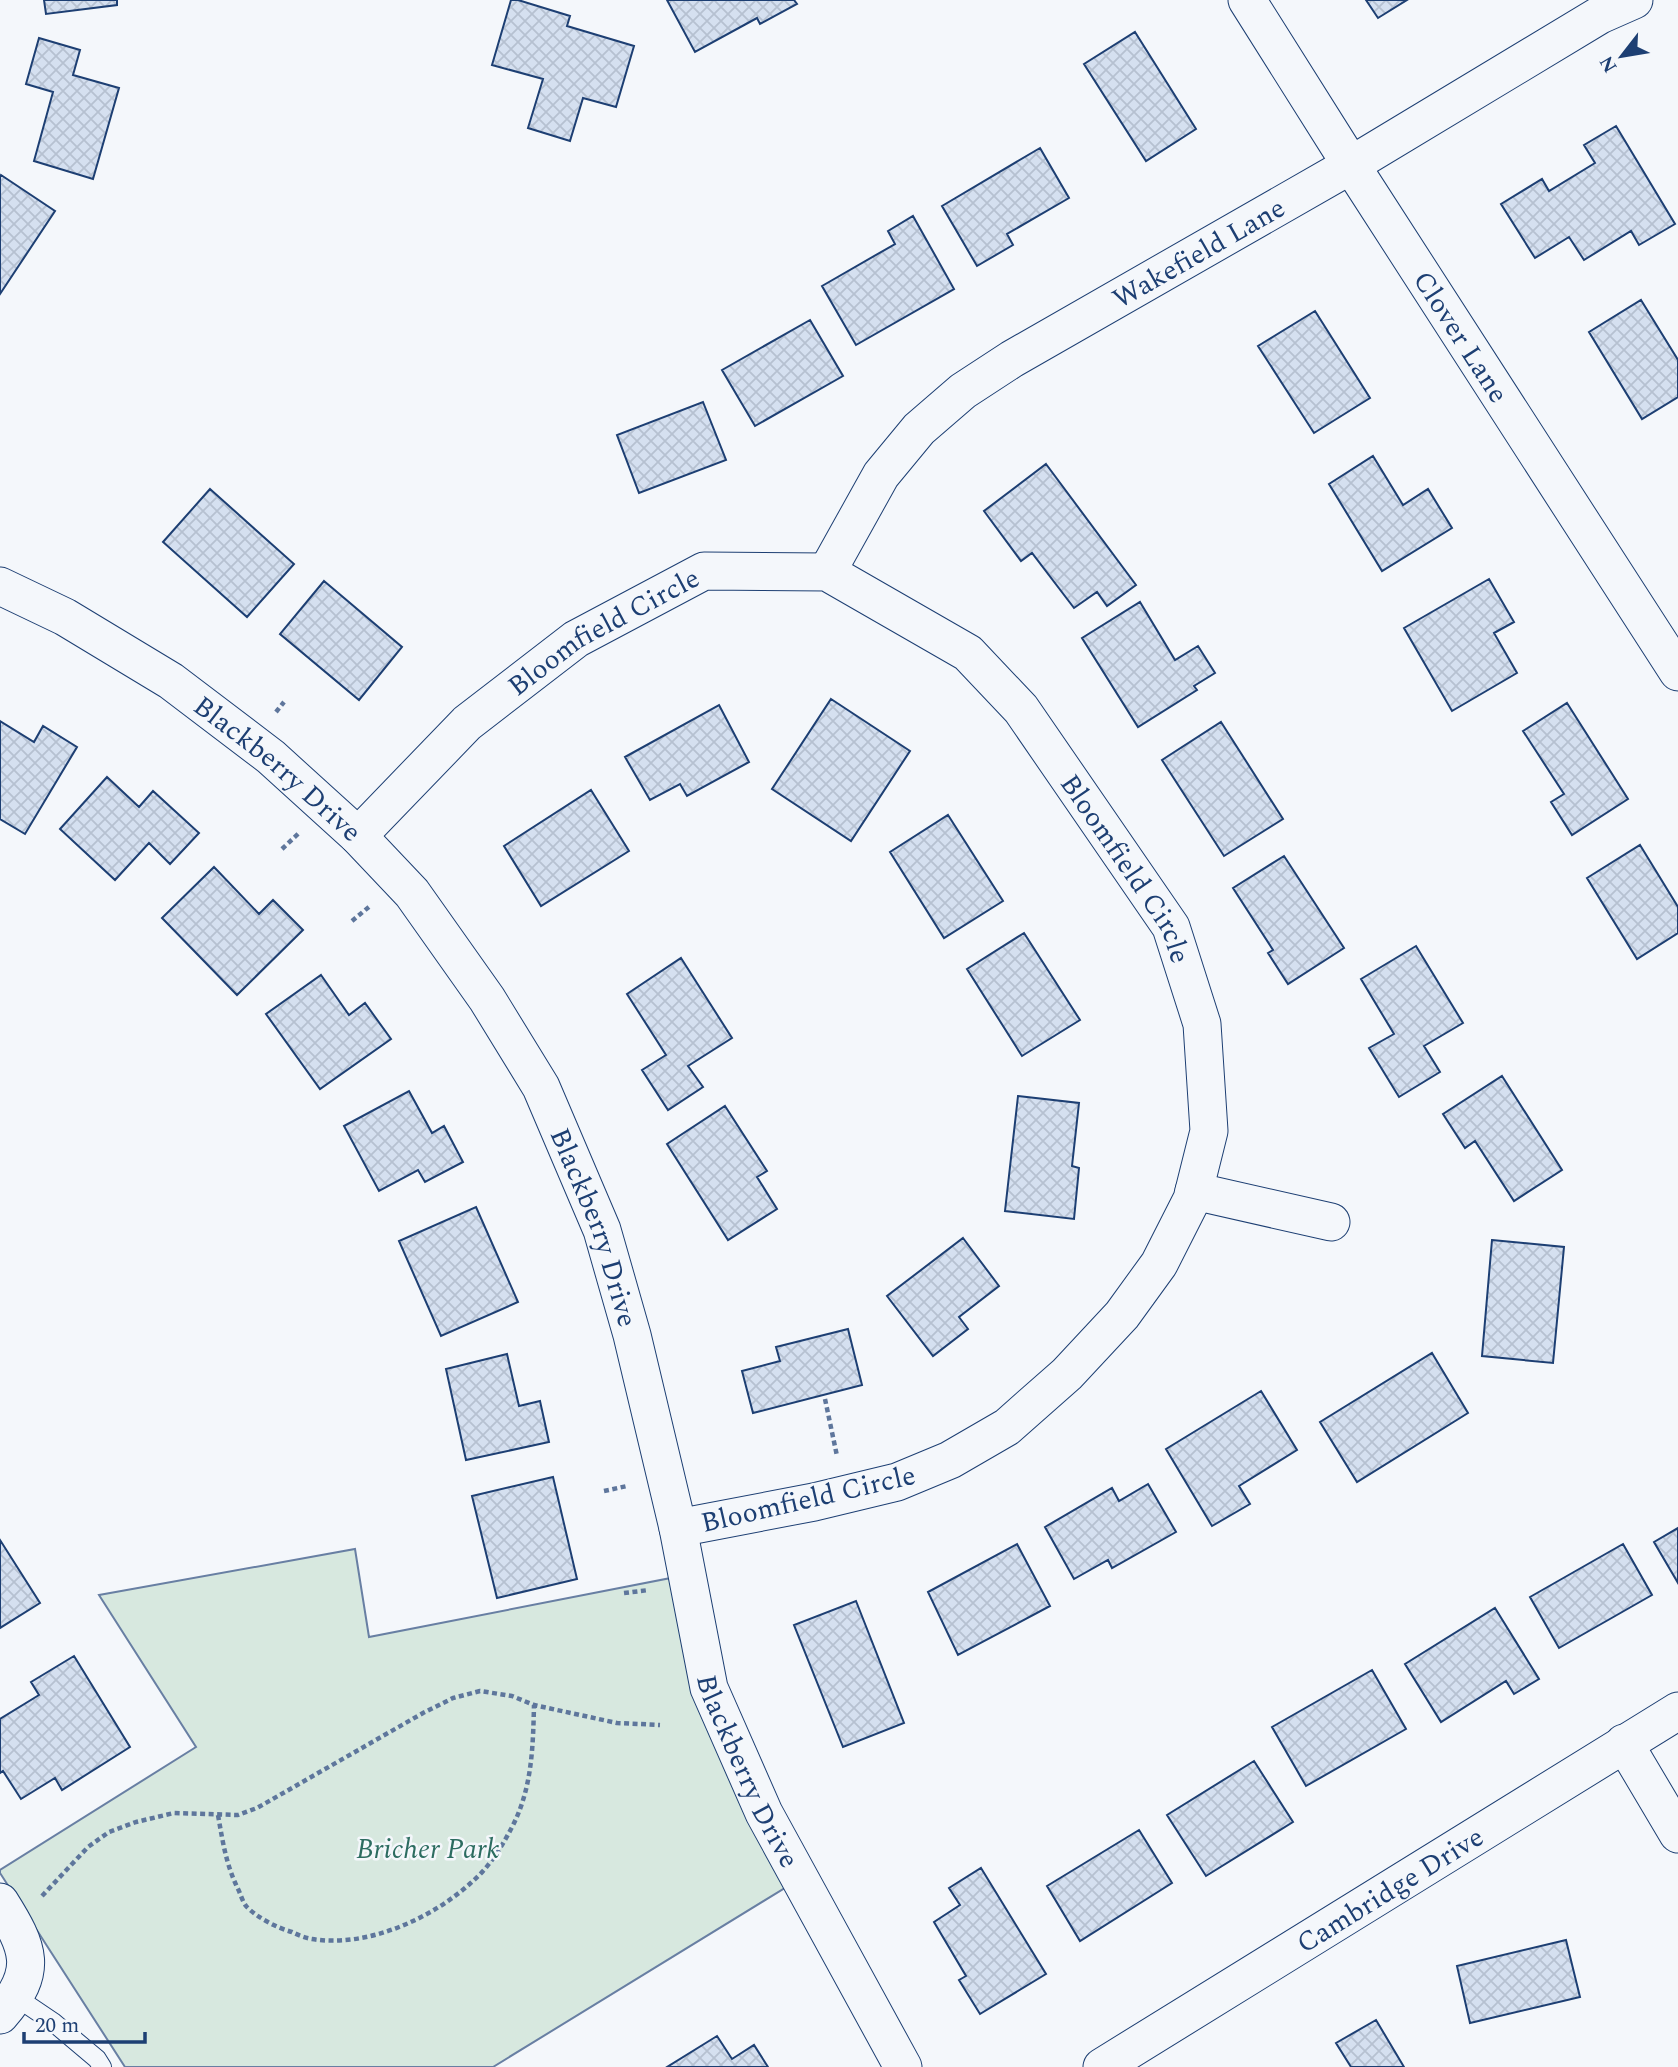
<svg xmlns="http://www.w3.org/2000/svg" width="1678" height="2067" viewBox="0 0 1678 2067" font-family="Spectral,serif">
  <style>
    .green { fill: #d7e8df; stroke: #687fa3; stroke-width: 2 }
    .building { fill: url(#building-cross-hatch); stroke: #1d3f73; stroke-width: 2 }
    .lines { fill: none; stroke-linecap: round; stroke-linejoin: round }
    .service-casing { stroke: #1d3f73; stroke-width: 20 }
    .minor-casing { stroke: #1d3f73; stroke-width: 39 }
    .path { stroke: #5e769c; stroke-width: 4.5; stroke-dasharray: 5 3.5; stroke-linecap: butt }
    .service { stroke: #f4f7fb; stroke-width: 18 }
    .minor { stroke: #f4f7fb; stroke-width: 37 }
    .labels { text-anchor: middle; stroke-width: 5; stroke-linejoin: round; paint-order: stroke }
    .street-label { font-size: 28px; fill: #1d3f73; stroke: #f4f7fb }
    .park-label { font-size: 28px; font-style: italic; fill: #2c6c60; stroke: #f4f7fb }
  </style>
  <defs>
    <pattern id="building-cross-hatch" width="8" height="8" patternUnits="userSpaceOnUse" patternTransform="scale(1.75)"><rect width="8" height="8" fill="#d5e0f0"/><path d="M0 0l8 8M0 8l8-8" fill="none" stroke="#b6c1d1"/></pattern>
  </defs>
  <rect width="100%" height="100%" fill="#f4f7fb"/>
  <path class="green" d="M355,1549L369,1637L676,1577L788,1886L493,2067H125L0,1873V1870L196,1747L99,1595Z"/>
  <path class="building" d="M44,0H117V5L46,14Z
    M511,0H518L570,16L567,26L634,46L616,107L583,98L570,141L528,128L543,79L492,65Z
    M667,0H794L797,4L760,24L757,18L695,52Z
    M1366,0H1407L1378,18Z
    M1135,32L1196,129L1146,161L1084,64Z
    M39,38L80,50L73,75L119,88L93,179L34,161L53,92L26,84Z
    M1616,126L1675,224L1639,245L1631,231L1584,260L1569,237L1535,258L1501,204L1542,179L1549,191L1595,163L1584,145Z
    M1040,148L1069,198L1007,234L1013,245L977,266L942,206Z
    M1,175L55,211L0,294V177Z
    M913,216L954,289L856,345L822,286L895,244L888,231Z
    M1641,300L1678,360V397L1642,419L1589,332Z
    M1315,311L1370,398L1314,433L1258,346Z
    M810,320L843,376L755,426L722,370Z
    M703,402L726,460L639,493L617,435Z
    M1373,456L1403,505L1428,489L1452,528L1382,571L1329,484Z
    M1046,464L1136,585L1107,606L1097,592L1074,608L1032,553L1021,561L984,511Z
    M210,489L294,564L247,617L163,542Z
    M1489,579L1514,622L1494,633L1517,673L1452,711L1404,628Z
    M324,581L402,647L359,700L280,634Z
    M1140,602L1175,660L1198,646L1215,673L1194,686L1197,690L1138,727L1082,638Z
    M831,699L910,751L851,841L772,789Z
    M1567,703L1628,799L1572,835L1551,802L1564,794L1523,731Z
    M719,705L749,762L687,796L680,784L650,800L625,757Z
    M0,721L34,742L43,726L77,747L25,834L0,819Z
    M1221,722L1283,819L1224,856L1162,760Z
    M107,777L139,807L153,791L199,833L170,864L149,843L115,880L60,829Z
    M591,790L629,851L541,906L504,846Z
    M948,815L1003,901L944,938L890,852Z
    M1640,845L1678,907V933L1637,959L1587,878Z
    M1284,856L1344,948L1288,984L1268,953L1273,950L1233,888Z
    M214,867L259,914L273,900L303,930L237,995L162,918Z
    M1024,933L1080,1020L1022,1056L967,969Z
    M1416,946L1463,1023L1424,1046L1440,1072L1399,1097L1369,1048L1394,1034L1361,979Z
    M681,958L732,1038L688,1066L703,1087L668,1110L642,1070L666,1055L627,994Z
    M321,975L349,1015L365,1003L391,1039L320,1089L266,1014Z
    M1502,1076L1562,1170L1514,1201L1475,1141L1465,1148L1443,1114Z
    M409,1091L432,1133L444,1126L463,1162L425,1182L418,1170L379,1191L344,1126Z
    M1018,1096L1079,1103L1072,1166L1079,1168L1074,1219L1005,1211Z
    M725,1106L767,1171L757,1177L777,1209L728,1240L667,1144Z
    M476,1207L518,1302L441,1336L399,1241Z
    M963,1238L999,1286L959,1317L968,1329L933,1356L887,1296Z
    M1492,1240L1564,1247L1553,1363L1482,1356Z
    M848,1329L862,1385L753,1413L742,1371L780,1361L776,1347Z
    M1432,1353L1468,1413L1357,1482L1320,1422Z
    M507,1354L519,1406L540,1401L549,1442L466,1460L446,1369Z
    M1261,1391L1297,1450L1239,1486L1250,1504L1212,1526L1166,1449Z
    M553,1477L577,1579L497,1598L472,1496Z
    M1148,1484L1176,1532L1112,1568L1108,1560L1074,1579L1045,1527L1112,1488L1119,1501Z
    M1678,1528V1583L1654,1542Z
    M0,1540L40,1603L0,1628Z
    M1017,1544L1050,1606L958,1655L928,1592Z
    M1623,1544L1652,1595L1559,1648L1530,1597Z
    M856,1601L904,1723L843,1747L794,1625Z
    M1495,1608L1539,1679L1514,1694L1506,1681L1441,1722L1405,1664Z
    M74,1656L130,1747L62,1790L55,1778L21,1799L3,1771L0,1773V1719L39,1695L31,1682Z
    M1372,1670L1406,1729L1306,1786L1272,1727Z
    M1254,1761L1293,1822L1206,1876L1167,1815Z
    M1139,1830L1172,1883L1080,1941L1047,1886Z
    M981,1868L1046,1974L980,2014L959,1980L966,1976L934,1922L960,1905L949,1888Z
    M1566,1940L1580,1997L1470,2023L1457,1966Z
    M1376,2020L1404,2067H1351L1336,2043Z
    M717,2036L732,2059L754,2045L768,2067H667Z"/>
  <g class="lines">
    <defs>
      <path id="service" d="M16,1997L53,2022L97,2059L102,2067"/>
      <g id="minor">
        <path id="s1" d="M1247,0L1351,165L1678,672"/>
        <path id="s2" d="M827,572L881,475L919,429L963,391L1012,359L1351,165L1600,15L1634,0"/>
        <path id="s3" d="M0,586L65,617L171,681L271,757L358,836L412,893L487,999L541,1087L602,1230L632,1335L678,1528L709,1688L764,1813L903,2067"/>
        <path id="s4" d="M358,836L467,723L576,639L704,571L827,572L968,653L1021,709L1171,927L1202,1024L1209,1131L1192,1199L1159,1264L1122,1315L1067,1374L1007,1427L950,1460L897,1482L814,1502L678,1528"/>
        <path d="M1194,1191L1331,1222"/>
        <path d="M1624,1743L1678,1834"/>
        <path d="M0,1902C29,1948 39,1971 0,2015"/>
        <path id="s5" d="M1102,2067L1678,1711"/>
      </g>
    </defs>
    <use href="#service" class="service-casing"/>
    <use href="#minor" class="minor-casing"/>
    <path class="path" d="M276,712L284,702
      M282,849L299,833
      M352,921L370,906
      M825,1399L837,1456
      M604,1491L627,1486
      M624,1593L649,1590
      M218,1815C223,1843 226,1865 239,1891C241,1896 243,1902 246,1906C256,1917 277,1928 292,1932C298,1935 305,1938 312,1939C368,1948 433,1918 473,1881C489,1867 501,1848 511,1829C532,1790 533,1748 534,1705
      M42,1896L88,1847L109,1832L136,1822L174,1813L238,1815L257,1808L423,1713L453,1698L480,1691L512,1696L534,1705L617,1723L660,1725"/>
    <use href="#service" class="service"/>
    <use href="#minor" class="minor"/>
  </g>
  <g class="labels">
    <g class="street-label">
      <text dy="10" stroke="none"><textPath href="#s2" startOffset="502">Wakefield Lane</textPath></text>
      <text dy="10" stroke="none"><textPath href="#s1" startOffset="399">Clover Lane</textPath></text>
      <text dy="10" stroke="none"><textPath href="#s4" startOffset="322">Bloomfield Circle</textPath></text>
      <text dy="10" stroke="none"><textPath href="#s3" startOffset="334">Blackberry Drive</textPath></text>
      <text dy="10" stroke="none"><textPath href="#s4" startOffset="994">Bloomfield Circle</textPath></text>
      <text dy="10" stroke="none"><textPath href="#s3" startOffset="901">Blackberry Drive</textPath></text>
      <text transform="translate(808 1498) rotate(-13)" y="10">Bloomfield Circle</text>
      <text dy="10" stroke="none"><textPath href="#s3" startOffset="1468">Blackberry Drive</textPath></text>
      <text dy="10" stroke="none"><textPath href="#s5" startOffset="338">Cambridge Drive</textPath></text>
    </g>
    <g class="park-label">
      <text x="428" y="1858">Bricher Park</text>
    </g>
  </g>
  <g transform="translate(1622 56) rotate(239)" stroke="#f4f7fb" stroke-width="5" paint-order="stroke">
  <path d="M0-5L12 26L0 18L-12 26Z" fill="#1d3f73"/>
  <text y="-10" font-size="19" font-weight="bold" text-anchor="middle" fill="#1d3f73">N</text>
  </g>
  <path d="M24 2032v10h121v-10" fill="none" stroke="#1d3f73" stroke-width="3.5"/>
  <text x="35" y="2032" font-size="21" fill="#1d3f73" stroke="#f4f7fb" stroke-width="5" paint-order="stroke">20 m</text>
</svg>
